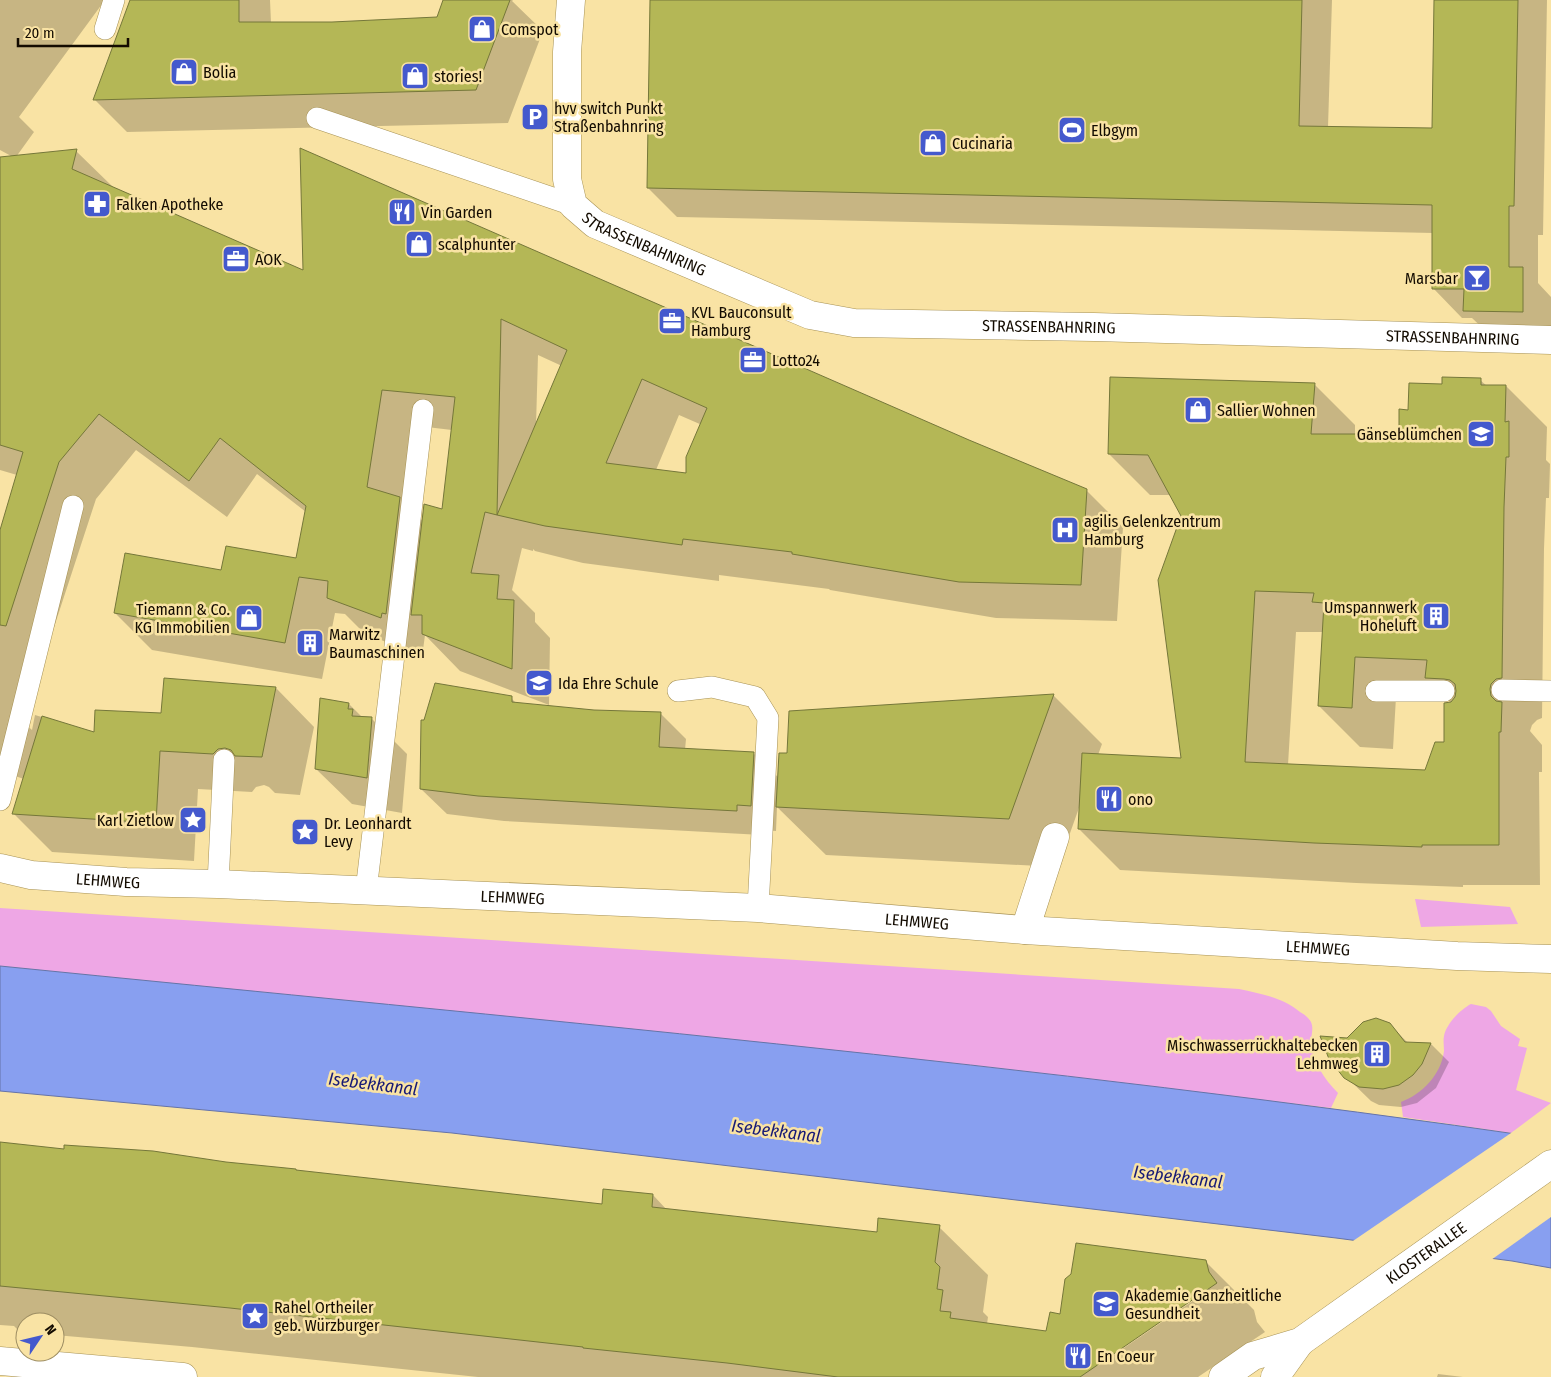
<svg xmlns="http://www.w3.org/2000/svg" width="1551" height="1377" viewBox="0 0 1551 1377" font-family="'Fira Sans Condensed',sans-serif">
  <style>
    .green { fill: #eea7e5 }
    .water { fill: #889ff0; stroke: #6573a8 }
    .pier { fill: #f9e3a4 }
    .shadow { fill: #0003; fill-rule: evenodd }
    .building { fill: #b4b756; stroke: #75773a; fill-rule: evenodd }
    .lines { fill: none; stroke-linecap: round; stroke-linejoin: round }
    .service-casing { stroke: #a79255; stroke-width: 22 }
    .pedestrian-casing { stroke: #a79255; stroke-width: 29 }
    .minor-casing { stroke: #a79255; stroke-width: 29 }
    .tertiary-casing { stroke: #a79255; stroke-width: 29 }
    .service { stroke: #fff; stroke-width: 21 }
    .pedestrian { stroke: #fff; stroke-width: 28 }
    .minor { stroke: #fff; stroke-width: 28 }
    .tertiary { stroke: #fff; stroke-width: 28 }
    .labels { text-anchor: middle; stroke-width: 5; stroke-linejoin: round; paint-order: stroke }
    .poi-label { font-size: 16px; fill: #130b00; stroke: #f9e3a4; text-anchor: start }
    .street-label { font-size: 16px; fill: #130b00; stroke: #f9e3a4 }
    .water-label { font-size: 18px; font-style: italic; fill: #171a76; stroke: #f9e3a4 }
  </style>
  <rect width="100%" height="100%" fill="#f9e3a4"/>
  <path class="green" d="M1415,899L1510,907L1518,924L1421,927Z
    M0,908L1239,989C1261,994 1282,997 1300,1012C1304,1014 1309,1018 1311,1022C1314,1029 1311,1035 1311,1042C1313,1062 1324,1079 1338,1093L1331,1108L989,1067L702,1036L0,966Z
    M1471,1004L1486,1007L1491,1011L1501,1026L1520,1039L1518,1046L1527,1048L1516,1090L1551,1103L1511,1133L1403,1117L1401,1102C1422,1094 1441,1075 1444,1051C1444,1046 1443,1041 1444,1036C1446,1024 1461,1009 1471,1004Z"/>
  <path class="water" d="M0,966C518,1018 1036,1064 1551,1139V1268L1512,1261L1336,1238L452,1133L0,1091Z"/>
  <path class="pier" d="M1514,1131L1551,1136V1217L1491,1260L1350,1243Z"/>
  <path class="shadow" d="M0,0H105L19,117L34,132L16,157L76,151L113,187L305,272L302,150L969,441L1086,490L1123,527L1117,621L996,618L830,590L829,589L719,575V581L583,563L535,551L533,549V551L522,548L512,590L535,613V622L550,638L549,705L460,671L425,635L423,650H418V654L365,634L345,614L335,613L322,679L152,650L115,613L222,571L297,559L306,512L257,474L227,517L136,450L96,499L23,722L32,730L35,715L95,733L163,714L165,679L276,688L314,727L300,795L275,793L269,787L264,785L256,787L252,792L198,789L194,861L52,852L14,814L24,779L0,771V535L17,475L0,470V158L13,157L0,150ZM538,355L562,366L536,426ZM679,415L702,425L687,474L656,470ZM418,426L452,430L443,511L424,522L406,505Z
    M131,0H270L271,23H332L438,19L444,0H513L512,1L543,31L508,123L127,132L94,99Z
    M651,0H1332L1328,127L1433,129L1436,0H1547L1543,235H1538V283L1551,297V341L1494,339L1472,318H1462L1433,288V233L677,217L648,188Z
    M1480,380L1487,386H1506L1547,427L1546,460L1550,464L1549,498H1546L1544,549L1542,718L1537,720L1532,725L1530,731L1542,745V772H1539L1540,885H1463V887L1356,883L1120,870L1079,829L1080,805L1058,867L826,855L777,807L776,831L763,830L762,835L504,821L447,814L421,789L511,698L517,704L594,712L660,713L686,739L685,750L753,753L779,778L788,754L790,712L1054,696L1102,744L1098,755L1182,760V516L1171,495H1150L1109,454L1314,384L1355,425V435H1400L1409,411L1443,385ZM1296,632H1323L1319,706L1360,747L1393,749L1396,697L1448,700L1451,703L1445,743L1426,772L1288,765Z
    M349,704L363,718L372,719L407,754L402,813L352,804L316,769Z
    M1389,1024L1408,1043L1431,1044L1449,1062L1436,1088L1417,1103L1401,1107L1379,1105L1371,1101L1334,1065L1322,1038L1347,1040Z
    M0,1143L297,1172L603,1206L653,1195L667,1210L878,1233L939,1227L988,1275L983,1312L988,1317L987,1324L1047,1332L1061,1316L1205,1261L1254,1310L1257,1322L1265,1332L1198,1377H478L192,1347L55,1335V1322H25V1331L18,1330L14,1326L0,1325ZM1195,1296L1197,1298L1109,1358V1355ZM1106,1358L1107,1360L1097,1366V1363Z
    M1438,1374L1463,1377H1437Z"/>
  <path class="building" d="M130,0H239V22H332L437,17L443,0H510L476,90L93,100Z
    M650,0H1302L1299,126L1432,128L1434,0H1518L1514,206H1509V267H1523V312L1463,311L1464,289H1432V205L647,188Z
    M300,148L969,440L1087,489L1081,585L959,582L792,554V552L683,539L682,545L545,526L497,515L567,350L501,319L497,515L485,512L471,573L499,575L497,599L514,600L512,669L422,634V615H411L424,504L442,509L455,397L382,390L367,487L400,497L386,614L382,613L381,618L327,598L328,581L299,577L285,643L114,613L125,553L221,570L226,546L296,558L306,506L220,438L189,481L99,414L59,462L6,626L0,625V530L23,452L0,445V157L77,149L72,169L303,270ZM642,379L707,408L686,457V473L606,463Z
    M1110,377L1315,383L1311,434H1399V409L1408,410L1409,383L1442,384V377L1481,378V385H1506L1505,422L1509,421V457H1506L1504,507L1502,678L1496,679L1491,684L1490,689L1491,696L1496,701L1502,702L1501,732H1499V845H1422V847L1314,843L1078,829L1082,753L1181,758L1158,580L1181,516L1148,455L1108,454ZM1255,591L1314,593L1312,602L1324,603L1318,706L1352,708L1355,657L1427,660L1425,678L1444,679L1450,680L1455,684L1456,691L1455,697L1451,702L1444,703V742H1435L1425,770L1245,762Z
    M164,678L276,687L262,757L235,756L231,750L225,748L218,749L213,754L160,751L156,823L12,814L42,716L94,732L95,710L161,713Z
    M435,683L512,696V702L594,710L661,712L659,747L754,752L751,806L737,805V811L681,808L478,796L420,789L421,720H424Z
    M1054,694L1009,819L776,807L779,753H787L789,711Z
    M320,698L349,703L348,709H353L352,716L372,717L367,778L315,769Z
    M1376,1018L1390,1023L1405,1042L1431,1043L1422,1064L1413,1075L1399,1085L1383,1089L1359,1087L1344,1078L1329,1059L1320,1036L1347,1038L1363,1022Z
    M0,1142L64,1149V1145L153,1151L226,1162L296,1169V1170L602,1204L603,1189L653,1194L652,1207L877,1232L878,1218L940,1225L935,1262L940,1267L937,1289L943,1290L940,1311L951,1312L950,1318L1046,1331L1050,1312L1060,1314L1065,1279L1071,1274L1076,1243L1206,1260L1209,1272L1217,1283L1080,1377H838L727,1363L583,1348V1347L230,1308L0,1286Z"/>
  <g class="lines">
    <defs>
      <path id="service" d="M105,29L114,0
        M317,118L573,205
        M1502,690L1551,691
        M678,691L712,687L755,697L768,718L758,908
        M1376,691H1444
        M0,800L73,506
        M218,884L224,760
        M366,891L423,410"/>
      <path id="pedestrian" d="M1025,930L1055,837"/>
      <g id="minor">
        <path id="s1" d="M571,0L567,52V179L573,205L595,224L810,315L854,323L1094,327L1551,340"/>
        <path d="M0,1361L183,1377"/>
        <path id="s2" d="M1223,1377L1253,1356L1300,1342L1551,1164"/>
        <path d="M1275,1377L1300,1342"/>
      </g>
      <g id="tertiary">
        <path id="s3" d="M0,868L31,875L126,882L218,884L758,908L1025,930L1457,956L1551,959"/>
      </g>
    </defs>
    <use href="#service" class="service-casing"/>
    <use href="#pedestrian" class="pedestrian-casing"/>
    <use href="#minor" class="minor-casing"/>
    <use href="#tertiary" class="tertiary-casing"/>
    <use href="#service" class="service"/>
    <use href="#pedestrian" class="pedestrian"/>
    <use href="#minor" class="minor"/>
    <use href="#tertiary" class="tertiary"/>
  </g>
  <defs>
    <symbol id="shop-square" viewBox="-11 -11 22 22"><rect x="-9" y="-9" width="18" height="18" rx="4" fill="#4459cd" stroke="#f9e3a4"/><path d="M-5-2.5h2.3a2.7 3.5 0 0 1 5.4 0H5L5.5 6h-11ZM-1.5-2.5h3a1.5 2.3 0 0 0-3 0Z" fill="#fff"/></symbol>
    <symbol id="parking-square" viewBox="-11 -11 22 22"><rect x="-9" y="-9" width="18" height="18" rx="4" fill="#4459cd" stroke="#f9e3a4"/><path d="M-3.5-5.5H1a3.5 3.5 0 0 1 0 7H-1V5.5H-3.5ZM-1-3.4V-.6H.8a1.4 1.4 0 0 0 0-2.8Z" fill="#fff"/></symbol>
    <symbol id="stadium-square" viewBox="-11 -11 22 22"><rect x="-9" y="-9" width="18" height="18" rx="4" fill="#4459cd" stroke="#f9e3a4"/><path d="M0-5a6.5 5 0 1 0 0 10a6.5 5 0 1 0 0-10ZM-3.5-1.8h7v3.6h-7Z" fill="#fff"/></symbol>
    <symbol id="pharmacy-square" viewBox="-11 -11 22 22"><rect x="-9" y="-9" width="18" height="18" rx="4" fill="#4459cd" stroke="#f9e3a4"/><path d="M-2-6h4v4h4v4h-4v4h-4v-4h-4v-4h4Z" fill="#fff"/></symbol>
    <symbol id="restaurant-square" viewBox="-11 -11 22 22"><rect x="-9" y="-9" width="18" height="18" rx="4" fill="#4459cd" stroke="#f9e3a4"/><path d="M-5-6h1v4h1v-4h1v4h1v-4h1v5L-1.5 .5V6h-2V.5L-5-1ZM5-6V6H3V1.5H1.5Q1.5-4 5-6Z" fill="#fff"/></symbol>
    <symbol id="office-square" viewBox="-11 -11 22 22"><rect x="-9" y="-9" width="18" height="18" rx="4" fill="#4459cd" stroke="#f9e3a4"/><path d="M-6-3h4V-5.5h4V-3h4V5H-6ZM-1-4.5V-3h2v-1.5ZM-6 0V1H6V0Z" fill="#fff"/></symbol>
    <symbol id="bar-square" viewBox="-11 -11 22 22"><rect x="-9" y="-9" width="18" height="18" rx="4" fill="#4459cd" stroke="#f9e3a4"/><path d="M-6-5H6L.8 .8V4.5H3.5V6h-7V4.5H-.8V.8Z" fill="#fff"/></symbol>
    <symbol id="school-square" viewBox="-11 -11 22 22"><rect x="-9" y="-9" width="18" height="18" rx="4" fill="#4459cd" stroke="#f9e3a4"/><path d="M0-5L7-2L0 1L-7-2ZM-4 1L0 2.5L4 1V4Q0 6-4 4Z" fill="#fff"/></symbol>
    <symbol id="hospital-square" viewBox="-11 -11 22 22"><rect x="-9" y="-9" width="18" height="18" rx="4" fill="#4459cd" stroke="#f9e3a4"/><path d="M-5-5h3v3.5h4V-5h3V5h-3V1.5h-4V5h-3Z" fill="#fff"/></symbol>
    <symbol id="building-square" viewBox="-11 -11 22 22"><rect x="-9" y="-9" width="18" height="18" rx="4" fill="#4459cd" stroke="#f9e3a4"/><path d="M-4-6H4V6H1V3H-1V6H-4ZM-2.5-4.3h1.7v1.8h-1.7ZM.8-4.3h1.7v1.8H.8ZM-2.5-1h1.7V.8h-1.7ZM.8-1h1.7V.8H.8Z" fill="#fff"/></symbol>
    <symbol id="sight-square" viewBox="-11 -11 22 22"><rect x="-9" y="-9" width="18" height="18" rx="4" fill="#4459cd" stroke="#f9e3a4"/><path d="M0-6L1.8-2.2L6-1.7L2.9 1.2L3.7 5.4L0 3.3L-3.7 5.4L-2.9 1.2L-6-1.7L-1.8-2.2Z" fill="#fff"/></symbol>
    <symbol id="university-square" viewBox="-11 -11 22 22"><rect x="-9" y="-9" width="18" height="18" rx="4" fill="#4459cd" stroke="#f9e3a4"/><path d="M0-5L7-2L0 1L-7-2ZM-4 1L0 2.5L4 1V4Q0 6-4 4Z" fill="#fff"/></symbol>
  </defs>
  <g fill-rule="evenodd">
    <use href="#shop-square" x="466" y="13" width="32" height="32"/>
    <use href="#shop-square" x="168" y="56" width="32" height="32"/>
    <use href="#shop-square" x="399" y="60" width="32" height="32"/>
    <use href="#parking-square" x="519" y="101" width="32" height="32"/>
    <use href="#stadium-square" x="1056" y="114" width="32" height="32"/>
    <use href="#shop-square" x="917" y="127" width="32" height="32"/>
    <use href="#pharmacy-square" x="81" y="188" width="32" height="32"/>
    <use href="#restaurant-square" x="386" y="196" width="32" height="32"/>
    <use href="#shop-square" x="403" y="228" width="32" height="32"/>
    <use href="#office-square" x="220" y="243" width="32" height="32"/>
    <use href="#bar-square" x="1461" y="262" width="32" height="32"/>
    <use href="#office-square" x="656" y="305" width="32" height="32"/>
    <use href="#office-square" x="737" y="344" width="32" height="32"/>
    <use href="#shop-square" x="1182" y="394" width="32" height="32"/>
    <use href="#school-square" x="1465" y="418" width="32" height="32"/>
    <use href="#hospital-square" x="1049" y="514" width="32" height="32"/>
    <use href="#building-square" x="1420" y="600" width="32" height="32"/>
    <use href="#shop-square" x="233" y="602" width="32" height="32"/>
    <use href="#building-square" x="294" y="627" width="32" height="32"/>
    <use href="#school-square" x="523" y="667" width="32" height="32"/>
    <use href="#restaurant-square" x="1093" y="783" width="32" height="32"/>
    <use href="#sight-square" x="177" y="804" width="32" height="32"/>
    <use href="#sight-square" x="289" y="816" width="32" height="32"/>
    <use href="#building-square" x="1361" y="1038" width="32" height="32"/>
    <use href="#university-square" x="1090" y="1288" width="32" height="32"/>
    <use href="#sight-square" x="239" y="1300" width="32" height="32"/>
    <use href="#restaurant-square" x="1062" y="1340" width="32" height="32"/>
  </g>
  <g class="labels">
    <g class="poi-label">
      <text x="501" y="35">Comspot</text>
      <text x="203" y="78">Bolia</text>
      <text x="434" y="82">stories!</text>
      <text x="554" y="114">hvv switch Punkt<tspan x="554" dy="18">Straßenbahnring</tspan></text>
      <text x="1091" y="136">Elbgym</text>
      <text x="952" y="149">Cucinaria</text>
      <text x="116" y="210">Falken Apotheke</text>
      <text x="421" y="218">Vin Garden</text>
      <text x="438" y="250">scalphunter</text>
      <text x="255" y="265">AOK</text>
      <text x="1458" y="284" text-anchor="end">Marsbar</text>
      <text x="691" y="318">KVL Bauconsult<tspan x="691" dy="18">Hamburg</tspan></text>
      <text x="772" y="366">Lotto24</text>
      <text x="1217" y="416">Sallier Wohnen</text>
      <text x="1462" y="440" text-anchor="end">Gänseblümchen</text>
      <text x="1084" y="527">agilis Gelenkzentrum<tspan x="1084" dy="18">Hamburg</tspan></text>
      <text x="1417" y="613" text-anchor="end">Umspannwerk<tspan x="1417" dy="18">Hoheluft</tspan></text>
      <text x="230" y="615" text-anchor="end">Tiemann &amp; Co.<tspan x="230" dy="18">KG Immobilien</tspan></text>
      <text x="329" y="640">Marwitz<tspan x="329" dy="18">Baumaschinen</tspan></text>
      <text x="558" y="689">Ida Ehre Schule</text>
      <text x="1128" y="805">ono</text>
      <text x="174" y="826" text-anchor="end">Karl Zietlow</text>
      <text x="324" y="829">Dr. Leonhardt<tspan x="324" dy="18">Levy</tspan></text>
      <text x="1358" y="1051" text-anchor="end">Mischwasserrückhaltebecken<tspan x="1358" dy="18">Lehmweg</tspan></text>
      <text x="1125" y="1301">Akademie Ganzheitliche<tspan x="1125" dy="18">Gesundheit</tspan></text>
      <text x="274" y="1313">Rahel Ortheiler<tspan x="274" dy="18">geb. Würzburger</tspan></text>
      <text x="1097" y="1362">En Coeur</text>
    </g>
    <g class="street-label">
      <text dy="6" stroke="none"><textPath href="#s1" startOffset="288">STRASSENBAHNRING</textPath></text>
      <text dy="6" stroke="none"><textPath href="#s1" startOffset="708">STRASSENBAHNRING</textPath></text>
      <text dy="6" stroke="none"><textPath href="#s1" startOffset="1112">STRASSENBAHNRING</textPath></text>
      <text dy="6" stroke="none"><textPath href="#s3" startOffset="109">LEHMWEG</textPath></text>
      <text dy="6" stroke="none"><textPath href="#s3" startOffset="514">LEHMWEG</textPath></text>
      <text dy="6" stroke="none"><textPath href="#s3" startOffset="919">LEHMWEG</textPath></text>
      <text dy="6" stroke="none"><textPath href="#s3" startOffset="1321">LEHMWEG</textPath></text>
      <text dy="6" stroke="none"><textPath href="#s2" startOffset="240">KLOSTERALLEE</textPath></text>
    </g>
    <g class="water-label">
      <text transform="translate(373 1084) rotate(7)" y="6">Isebekkanal</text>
      <text transform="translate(776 1131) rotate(7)" y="6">Isebekkanal</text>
      <text transform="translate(1178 1177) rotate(7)" y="6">Isebekkanal</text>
    </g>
  </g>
  <g transform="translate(40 1337) rotate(55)"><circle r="24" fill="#f9e3a4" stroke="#9d8d62"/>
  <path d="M0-4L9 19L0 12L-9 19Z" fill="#4459cd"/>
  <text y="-8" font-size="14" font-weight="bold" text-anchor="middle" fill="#130b00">N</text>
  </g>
  <path d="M18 38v8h110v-8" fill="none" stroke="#130b00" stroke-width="2.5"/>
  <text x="25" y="38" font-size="15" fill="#130b00" stroke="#f9e3a4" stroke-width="4" paint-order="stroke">20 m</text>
</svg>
